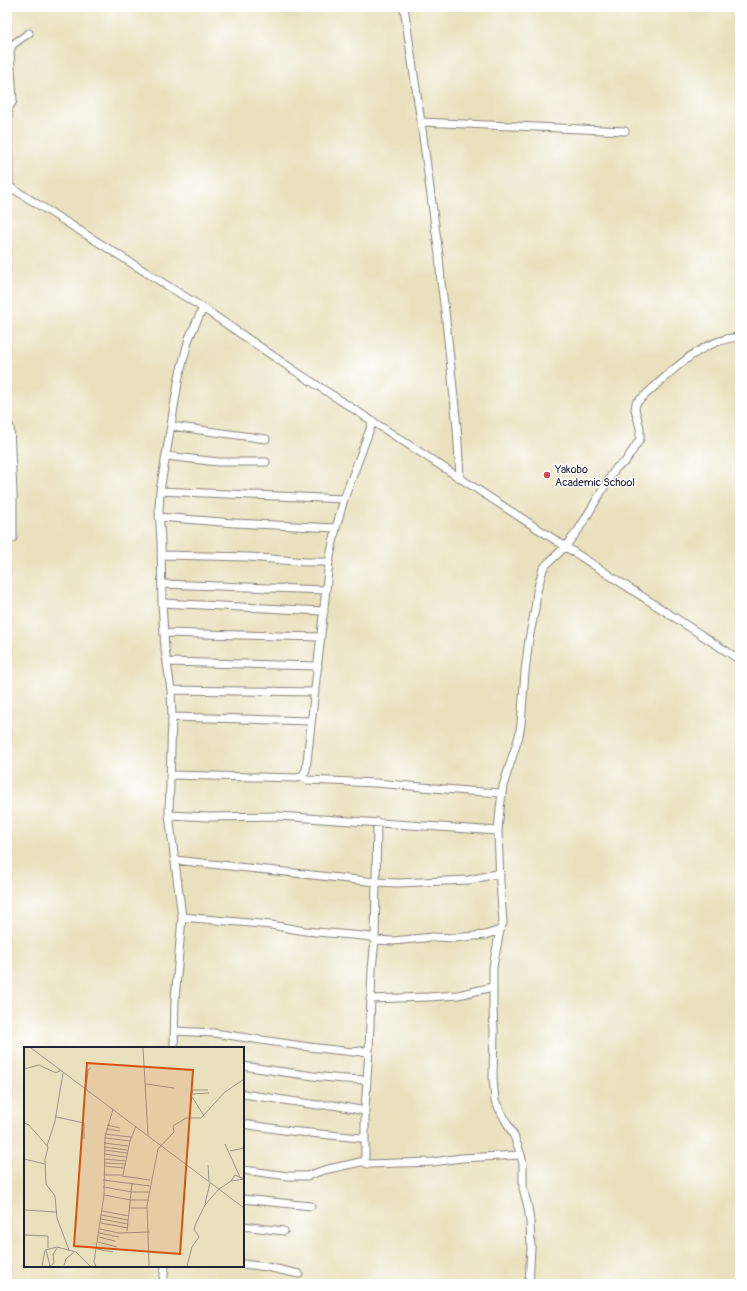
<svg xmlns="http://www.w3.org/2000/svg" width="747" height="1291" viewBox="0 0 747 1291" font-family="Pangolin,sans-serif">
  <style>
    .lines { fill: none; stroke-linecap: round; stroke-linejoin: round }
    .minor-casing { stroke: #86827c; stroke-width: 9 }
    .minor { stroke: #fff; stroke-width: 7 }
    .poi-dot { fill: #d1495b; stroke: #fff; stroke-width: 1.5 }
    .labels { text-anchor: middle; stroke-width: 3; stroke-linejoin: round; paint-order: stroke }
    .poi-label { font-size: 11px; fill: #22223b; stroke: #fff; text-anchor: start }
    .inset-road { fill: none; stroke: #99958a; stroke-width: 1 }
    .view { fill: #d45411; fill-opacity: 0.15; stroke: #d45411; stroke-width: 2 }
    .inset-edge { fill: none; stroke: #22223b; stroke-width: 2 }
  </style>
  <rect width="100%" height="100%" fill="#fff"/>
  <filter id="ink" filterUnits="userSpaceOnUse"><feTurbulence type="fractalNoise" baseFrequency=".025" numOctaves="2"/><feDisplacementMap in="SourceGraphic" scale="8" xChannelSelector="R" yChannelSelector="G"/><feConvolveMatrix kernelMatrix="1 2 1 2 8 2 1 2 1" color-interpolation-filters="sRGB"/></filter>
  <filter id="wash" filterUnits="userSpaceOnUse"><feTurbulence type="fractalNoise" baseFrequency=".012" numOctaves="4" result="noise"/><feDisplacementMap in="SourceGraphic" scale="16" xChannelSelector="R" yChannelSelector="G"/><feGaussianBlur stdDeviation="0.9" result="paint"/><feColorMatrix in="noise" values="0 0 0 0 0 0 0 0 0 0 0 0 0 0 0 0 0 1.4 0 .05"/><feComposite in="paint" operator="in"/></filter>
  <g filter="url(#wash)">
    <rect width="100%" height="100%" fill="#e9e1be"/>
  </g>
  <g filter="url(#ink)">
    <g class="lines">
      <defs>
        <path id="minor" d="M404,7L421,122L439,255L441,282L445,311L457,427L460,478
          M421,122L625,131
          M7,185L203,308L292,369L740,660
          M9,186L8,109L13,101L10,52L12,45L29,33
          M7,422L10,427L13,494V538
          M171,426L266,439
          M166,456L218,462H266
          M160,491L344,499
          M159,517L234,523L336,528
          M161,555L249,557L305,562H329
          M162,584L326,590
          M162,603L324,611
          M164,633L321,637
          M167,662L318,666
          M171,690L315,692
          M172,717L311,721
          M171,775L297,778L302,776L306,770L329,562L336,528L344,499L373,421
          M302,776L307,780L376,783L468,791L502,793
          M169,815L208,817L278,816L498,831
          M175,860L376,882L397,883L469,880L500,873
          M182,917L271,925L305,931L363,936L370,937L375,940L393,941L433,937L454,938L485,935L500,930
          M370,999L428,997L458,995L493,987
          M175,1031L214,1033L309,1047L353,1052L369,1050
          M174,1048L175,1000L182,917L169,815L172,717L171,690L165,649L162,603L161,542L159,509L160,491L179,377L189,338L203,308
          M243,1066C284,1072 325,1079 367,1080
          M243,1094L317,1105H333L365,1111
          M243,1124L290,1131L360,1138L365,1137
          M365,1161V1109L369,1050L372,969L375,940L377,822
          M243,1170L288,1176H307L324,1170L365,1161L367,1164L433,1162L461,1158L521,1155
          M243,1199L311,1206
          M243,1226L284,1231
          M243,1264L267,1267L299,1274
          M163,1284L165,1266
          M529,1284L531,1247L530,1222L528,1207L523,1188V1165L521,1155L514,1136L495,1101L493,1078L494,1031L493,1008V967L500,930L503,923L500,882L498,831L500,809L503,786L519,736L521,724L525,672L529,639L535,609L537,591L543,569L547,564L565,547L579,529L612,474L617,467L625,462L640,439V428L635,409L636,403C666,378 698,339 740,337"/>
      </defs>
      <use href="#minor" class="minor-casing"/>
      <use href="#minor" class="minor"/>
    </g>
  </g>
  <circle class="poi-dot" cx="547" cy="475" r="4"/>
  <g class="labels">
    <g class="poi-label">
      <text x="555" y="473">Yakobo<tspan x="555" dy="13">Academic School</tspan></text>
    </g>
  </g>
  <g transform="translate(24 1047)">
    <rect width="220" height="220" fill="#e9e1be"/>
    <path class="inset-road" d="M7,1L220,161M119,1L124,88M0,22L15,18L32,26L37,23M122,37L150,41M62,42L64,23L67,21M168,47L185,46M180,69L167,48L169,43H184M32,70L60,76V92M0,76L5,78L24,100L21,113L22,137L31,149L33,171L45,203M83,78L96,81M82,82L96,84M81,87L107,90M81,91L106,94M80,96L104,99M201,97L216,130M23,99L31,74L39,26M80,100L103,103M80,103L103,106M206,104L220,101M80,107L102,110M0,112L21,117M80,112L102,114M81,116L101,117M184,118L185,134M80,119L100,121M80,128H99L106,94L112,79M98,129L126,133M79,133L126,139M207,134L211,128L220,132M79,140L108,145H125M80,148L107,153H125M181,157L186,136M106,161H123M0,163L32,165M78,164L105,169M77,168L104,173M77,172L104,177M77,176L104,181M76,182L95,186L126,185M103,184L108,136M75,186L95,190M0,188L24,189V201M75,190L91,194M74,195L93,200M73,202L89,205M22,203L26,219M40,218L42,212L50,205M18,219L21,203L33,200L52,205L66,219M26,219L30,216L29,207L34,200M72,219L70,215L80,148L81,90L89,62M125,219L123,158L134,102L150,85L149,79L162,71H177L201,45L220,32M163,219L168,200L175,190L170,182L172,176L181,158L195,142L207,134L220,132"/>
    <path class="view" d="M63,16L169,23L156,207L50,199Z"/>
    <rect width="220" height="220" class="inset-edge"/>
  </g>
  <rect width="747" height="1291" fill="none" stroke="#fff" stroke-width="24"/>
</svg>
